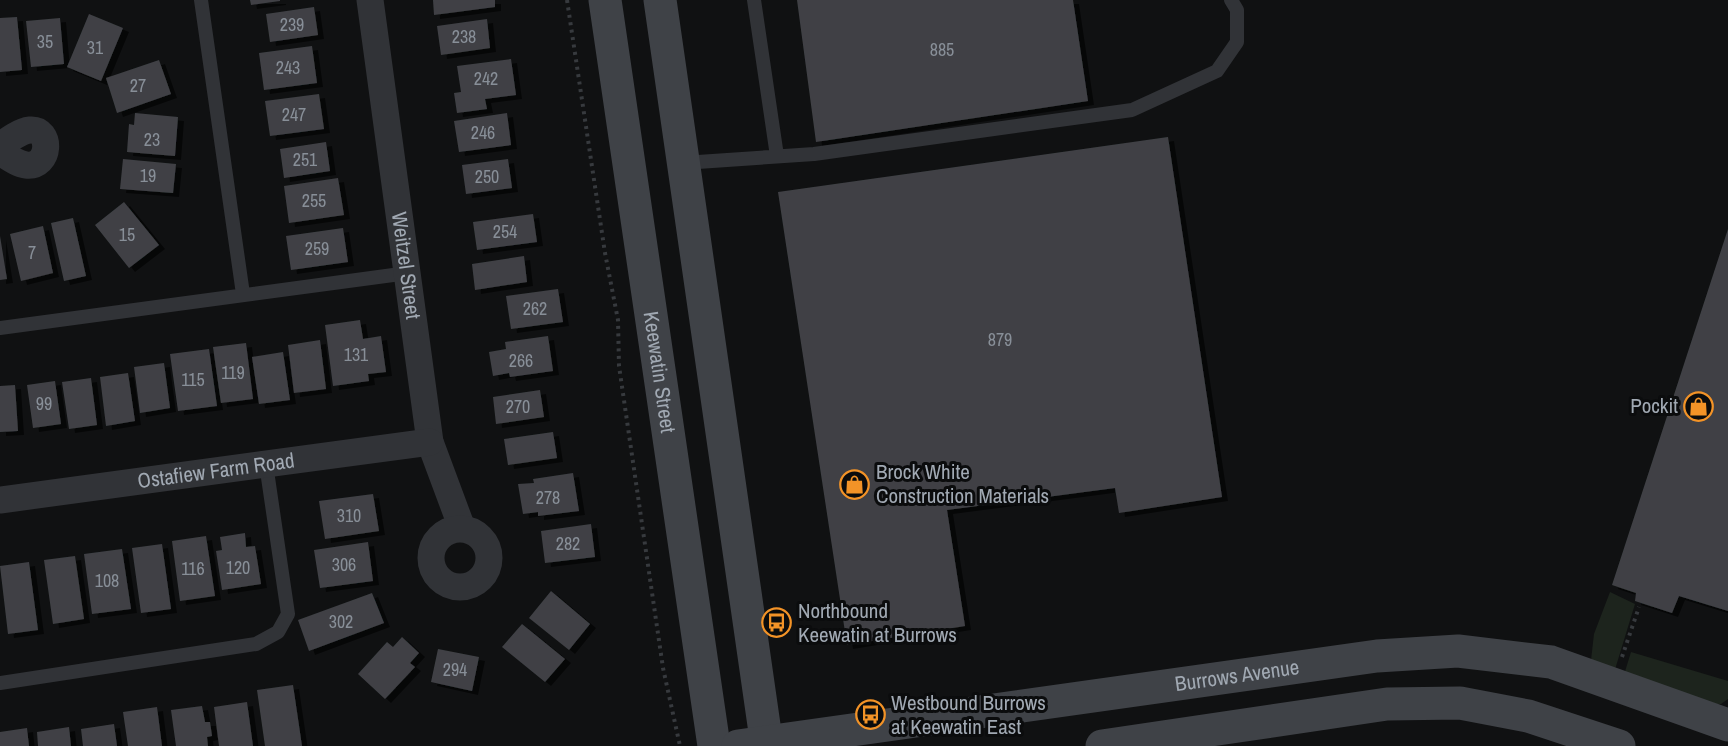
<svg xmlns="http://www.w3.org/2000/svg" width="1728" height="746" viewBox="0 0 1728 746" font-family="'Archivo Narrow',sans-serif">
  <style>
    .green { fill: #1d241d }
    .building { fill: #3f4145; filter: url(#shadow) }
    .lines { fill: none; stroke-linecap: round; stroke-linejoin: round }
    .path { stroke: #373a3e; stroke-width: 4; stroke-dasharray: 3 4.5; stroke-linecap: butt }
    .lane { stroke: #313337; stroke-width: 14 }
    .street { stroke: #313337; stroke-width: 27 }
    .secondary { stroke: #3f4247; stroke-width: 33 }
    .labels { text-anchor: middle; stroke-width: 6; stroke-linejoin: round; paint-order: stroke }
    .number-label { font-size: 18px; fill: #888f98 }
    .street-label { font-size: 21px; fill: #a1a9b3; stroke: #0b0c0d }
    .poi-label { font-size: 21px; fill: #a1a9b3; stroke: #0b0c0d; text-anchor: start }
  </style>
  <defs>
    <filter id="shadow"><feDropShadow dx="6" dy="4" stdDeviation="0" flood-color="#0009"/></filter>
  </defs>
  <rect width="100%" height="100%" fill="#101112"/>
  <path class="green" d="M1610,592L1635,604L1613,676L1591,660L1594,634Z
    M1631,652L1728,681V699L1721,704L1705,706L1623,678Z"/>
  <path class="building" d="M250,0H280V1L251,5Z
    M433,0H495V7L434,15Z
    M797,0H1073L1088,101L816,142Z
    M314,7L318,35L270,42L266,14Z
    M89,14L123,28L101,81L67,67Z
    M17,17L22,70L0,72V18Z
    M60,18L64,64L31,67L26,21Z
    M487,19L490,48L441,55L437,26Z
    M312,46L317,83L264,90L259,53Z
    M511,59L516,95L485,99L487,109L457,113L454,93L461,92L457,66Z
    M159,60L171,94L117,113L106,78Z
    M319,94L324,129L270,136L265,101Z
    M135,113L178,117L175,156L127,152L129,124L134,125Z
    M507,113L511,145L459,152L454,121Z
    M1168,137L1222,497L1119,513L1115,488L947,510L965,626L847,645L778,192Z
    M326,142L330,171L284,178L280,149Z
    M123,159L176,164L173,193L120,189Z
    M508,159L512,188L466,194L462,165Z
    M338,178L344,215L289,223L284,186Z
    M124,202L159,245L129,268L95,225Z
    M533,214L537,242L477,250L473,222Z
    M73,218L86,276L64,281L51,223Z
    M43,226L53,273L21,281L10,234Z
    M343,228L348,262L291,270L286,236Z
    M1728,229V611L1679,596L1672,613L1635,601L1636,593L1612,585Z
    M0,236L7,279L0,280Z
    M524,256L527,282L475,290L472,264Z
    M558,289L563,322L511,329L506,296Z
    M360,320L363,339L381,336L386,372L368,374L369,381L333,386L325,325Z
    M548,336L553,371L510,377L509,373L493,376L489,352L506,349L505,342Z
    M320,340L326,389L294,393L288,345Z
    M246,343L253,399L221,403L213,347Z
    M209,349L217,406L178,411L170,354Z
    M283,352L290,400L259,404L252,357Z
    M164,363L170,408L140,413L134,367Z
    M128,373L135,421L106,426L100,377Z
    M91,378L97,425L69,429L62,382Z
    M55,381L61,424L33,428L27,385Z
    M15,385L18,431L0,432V386Z
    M540,390L544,417L496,424L493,397Z
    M553,432L557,458L508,465L504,439Z
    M573,473L579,511L538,516V512L523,514L518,484L534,483L533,479Z
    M373,494L379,531L325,539L319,501Z
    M591,524L595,557L545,563L541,531Z
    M245,533L246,547L255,546L261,584L222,590L216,551L222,550L220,537Z
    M206,536L215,596L180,601L172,541Z
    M368,542L373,581L320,588L314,550Z
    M162,544L171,609L141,613L132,548Z
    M122,549L131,609L92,614L84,554Z
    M75,556L84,619L53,624L44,560Z
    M29,562L38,630L8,634L0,566Z
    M551,591L590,624L569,650L529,618Z
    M372,593L384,623L309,651L298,620Z
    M522,624L565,659L545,682L502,647Z
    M402,637L419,653L410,663L415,667L385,699L358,674L387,642L393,647Z
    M438,649L479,657L472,691L431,682Z
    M293,685L302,746H265L257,690Z
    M247,702L253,746H219L214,707Z
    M202,706L205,722H210L212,736L207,737L208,746H176L171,710Z
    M157,707L162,746H128L123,712Z
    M114,724L117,746H83L81,729Z
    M69,727L71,746H38L37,732Z
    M27,728L29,746H0V732Z"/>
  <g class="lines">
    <path class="path" d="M567,0L605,253L618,320L619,366L663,668L680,746
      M1622,657L1639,607"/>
    <path class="lane" d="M201,0L243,294
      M754,0L777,156
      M683,163L814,154L1132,110L1217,71L1237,42V10L1231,0
      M0,328L408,273
      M0,683L256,644L278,632L288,614L266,464"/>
    <g class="street">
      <path id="s1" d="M370,0L430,442L462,528"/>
      <path d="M0,146C8,140 20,131 30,130C52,128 51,168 26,165C17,164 8,157 0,152"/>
      <path id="s2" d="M0,500L430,442"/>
      <circle cx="460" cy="558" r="29"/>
    </g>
    <g class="secondary">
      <path id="s3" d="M605,0L714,746"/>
      <path d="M660,0L767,746"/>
      <path id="s4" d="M738,746L1377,656L1458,651L1551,662L1728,725"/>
      <path d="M1102,746L1387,704L1460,703L1528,716L1619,746"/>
    </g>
  </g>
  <defs>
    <symbol id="shop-ring" viewBox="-11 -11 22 22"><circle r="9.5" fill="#0b0c0d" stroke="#f39327" stroke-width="1.5"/><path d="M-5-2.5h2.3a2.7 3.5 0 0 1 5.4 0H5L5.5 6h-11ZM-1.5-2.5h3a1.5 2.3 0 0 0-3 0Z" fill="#f39327"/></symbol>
    <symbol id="bus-ring" viewBox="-11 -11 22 22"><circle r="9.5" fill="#0b0c0d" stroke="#f39327" stroke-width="1.5"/><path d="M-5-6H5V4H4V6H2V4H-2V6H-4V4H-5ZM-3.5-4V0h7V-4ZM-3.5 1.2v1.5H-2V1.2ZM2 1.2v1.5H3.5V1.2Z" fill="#f39327"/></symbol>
  </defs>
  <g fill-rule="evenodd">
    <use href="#shop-ring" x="1682" y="390" width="33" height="33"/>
    <use href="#shop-ring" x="838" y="468" width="33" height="33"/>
    <use href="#bus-ring" x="760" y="606" width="33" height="33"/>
    <use href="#bus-ring" x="854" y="698" width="33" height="33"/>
  </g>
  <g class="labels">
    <g class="number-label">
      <text x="292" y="31">239</text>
      <text x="464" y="43">238</text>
      <text x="45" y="48">35</text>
      <text x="95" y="54">31</text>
      <text x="942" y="56">885</text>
      <text x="288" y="74">243</text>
      <text x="486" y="85">242</text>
      <text x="138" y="92">27</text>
      <text x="294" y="121">247</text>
      <text x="483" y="139">246</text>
      <text x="152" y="146">23</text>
      <text x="305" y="166">251</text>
      <text x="148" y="182">19</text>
      <text x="487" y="183">250</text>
      <text x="314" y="207">255</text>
      <text x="505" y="238">254</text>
      <text x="127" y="241">15</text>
      <text x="317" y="255">259</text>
      <text x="32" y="259">7</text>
      <text x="535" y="315">262</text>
      <text x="1000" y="346">879</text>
      <text x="356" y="361">131</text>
      <text x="521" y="367">266</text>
      <text x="233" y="379">119</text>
      <text x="193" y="386">115</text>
      <text x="44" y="410">99</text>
      <text x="518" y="413">270</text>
      <text x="548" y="504">278</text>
      <text x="349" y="522">310</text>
      <text x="568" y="550">282</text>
      <text x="344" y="571">306</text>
      <text x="238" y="574">120</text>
      <text x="193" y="575">116</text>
      <text x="107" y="587">108</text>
      <text x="341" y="628">302</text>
      <text x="455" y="676">294</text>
    </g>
    <g class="street-label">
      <text dy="7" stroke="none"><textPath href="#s1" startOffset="268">Weitzel Street</textPath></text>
      <text dy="7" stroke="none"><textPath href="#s3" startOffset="376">Keewatin Street</textPath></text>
      <text dy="7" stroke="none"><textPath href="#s2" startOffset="218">Ostafiew Farm Road</textPath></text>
      <text dy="7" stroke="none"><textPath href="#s4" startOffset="504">Burrows Avenue</textPath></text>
    </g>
    <g class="poi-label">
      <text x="1678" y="413" text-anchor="end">Pockit</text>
      <text x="876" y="479">Brock White<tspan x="876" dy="24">Construction Materials</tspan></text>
      <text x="798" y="618">Northbound<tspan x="798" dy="24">Keewatin at Burrows</tspan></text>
      <text x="891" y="710">Westbound Burrows<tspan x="891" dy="24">at Keewatin East</tspan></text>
    </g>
  </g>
</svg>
